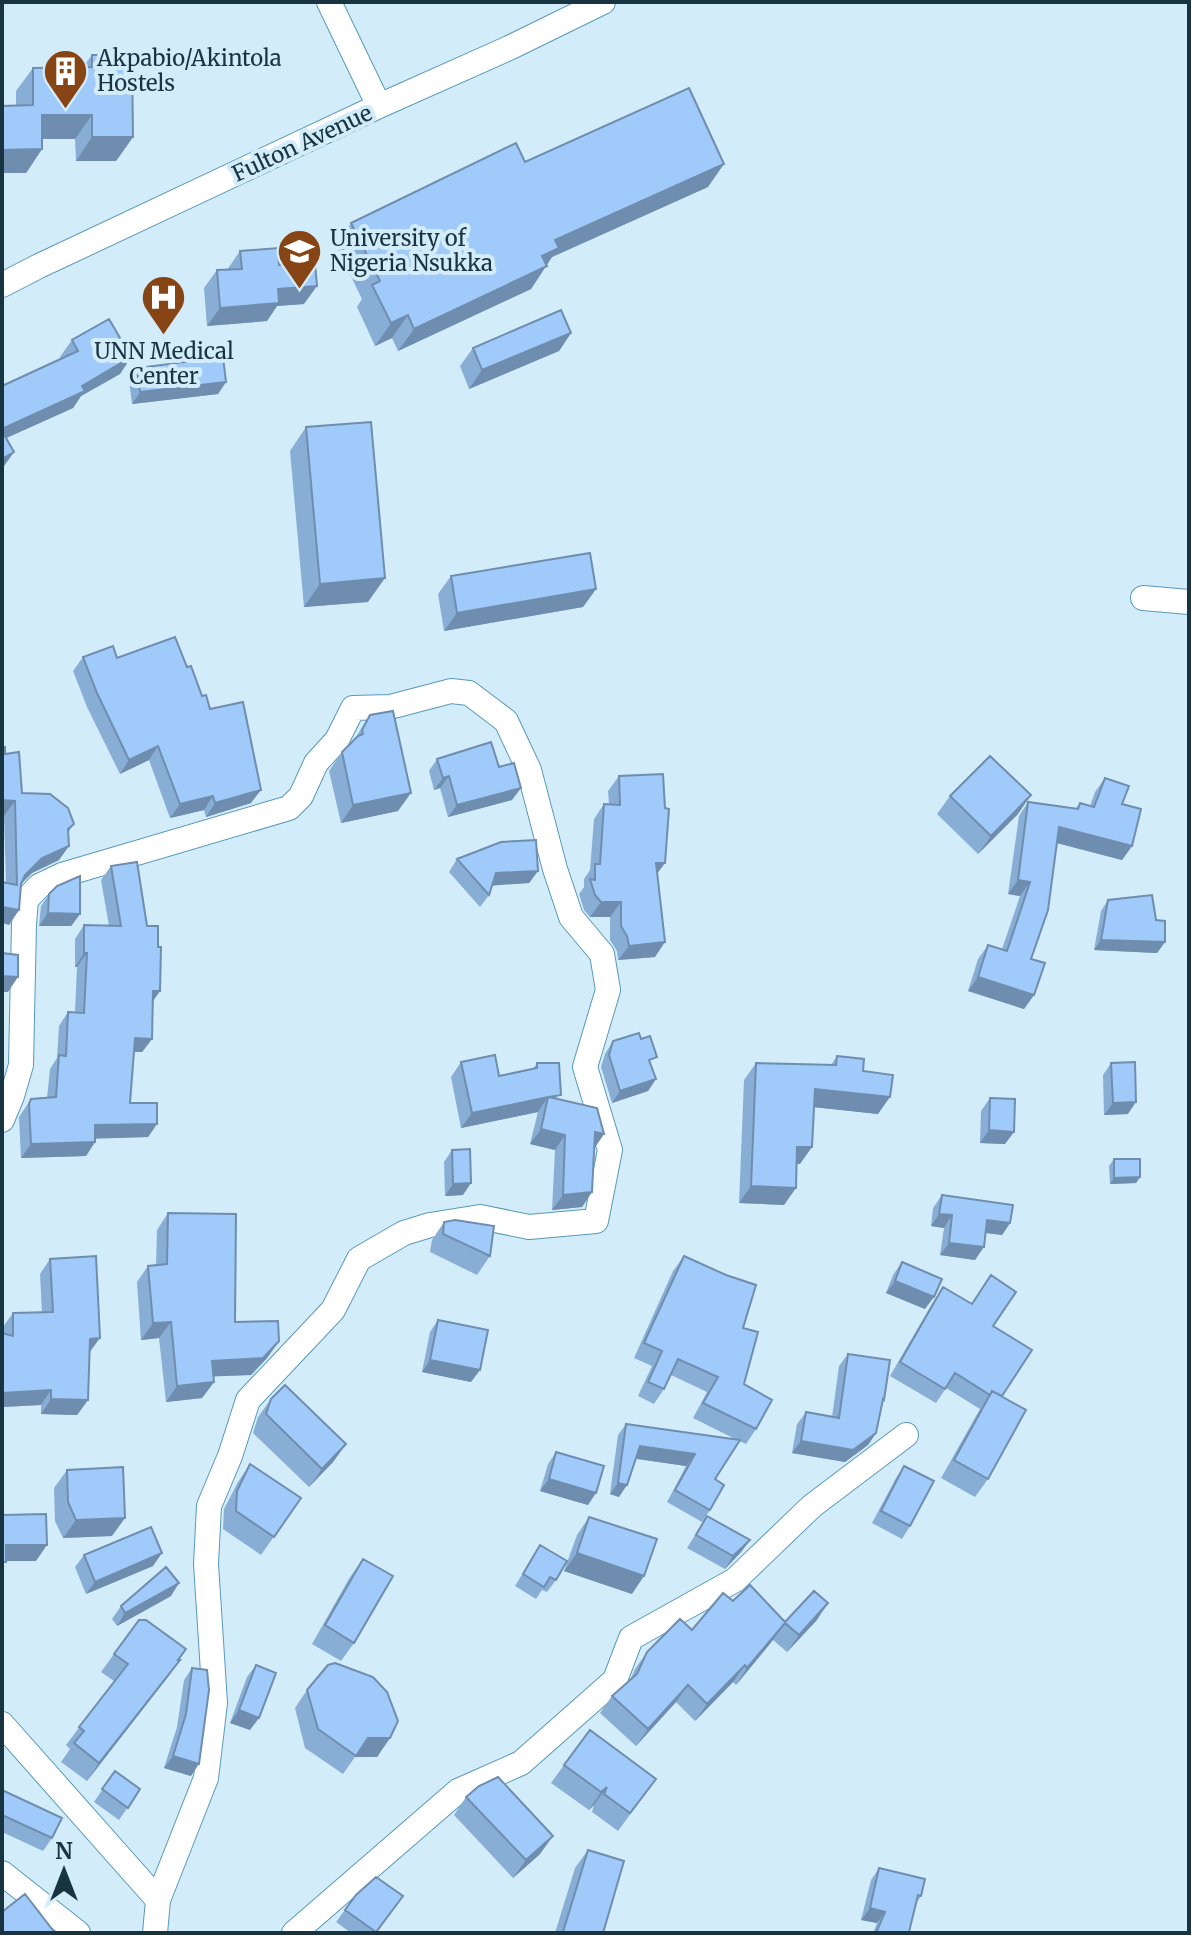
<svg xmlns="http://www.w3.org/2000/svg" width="1191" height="1935" viewBox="0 0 1191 1935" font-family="Merriweather,serif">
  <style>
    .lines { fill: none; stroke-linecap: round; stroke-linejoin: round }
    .minor-casing { stroke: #5999b9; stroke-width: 26 }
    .minor { stroke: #fff; stroke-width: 24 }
    .wall { fill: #89aed6 }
    .shaded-wall { fill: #6f8dae }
    .building { fill: #9fcaf9; stroke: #6f8dae; stroke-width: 2 }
    .labels { text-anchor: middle; stroke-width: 8; stroke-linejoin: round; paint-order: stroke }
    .poi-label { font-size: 22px; fill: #193441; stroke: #d3ecfa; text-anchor: start }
    .street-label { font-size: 22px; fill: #193441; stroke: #d3ecfa }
  </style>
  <rect width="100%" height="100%" fill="#d3ecfa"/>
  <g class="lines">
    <defs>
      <path id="minor" d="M329,2L379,106
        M2,285L39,266L379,106L509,48L603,2
        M1143,598L1189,602
        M2,1120L12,1096L21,1065L24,924L26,900L39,886L62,875L289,808L301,796L316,763L337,740L353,708L390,707L451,691L469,693L506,721L529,770L555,869L571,917L602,954L608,990L585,1067L610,1150L596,1221L529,1227L480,1217L430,1225L404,1233L359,1259L333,1310L248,1400L230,1456L209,1506L206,1564L215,1703L206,1778L158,1900L155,1933
        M2,1724L158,1900
        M2,1873L78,1933
        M294,1933L458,1791L521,1763L615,1680L631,1638L735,1580L812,1506L906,1435"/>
    </defs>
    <use href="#minor" class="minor-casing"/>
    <use href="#minor" class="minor"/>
  </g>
  <path class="wall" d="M92,55L133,137L116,161H76L75,139H42V149L26,173L16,106V91L33,68L83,67Z
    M525,162L708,187L552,257L531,289L398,351L392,338L375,346L357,307L362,299L336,246L351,223Z
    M240,251L279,265L304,304L277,306L267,321L207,326L204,288L217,270H227Z
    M571,333L559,351L469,389L460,366L473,348Z
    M72,340L131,357L120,374L81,396L73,408L6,438L2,469V386L61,359L60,357Z
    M137,368L226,382L218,394L132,404L129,380Z
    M306,427L368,602L304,607L290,451Z
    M451,576L596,589L583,607L444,631L438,594Z
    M83,657L117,658L187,667L210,709L251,803L206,817L204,810L170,818L149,760L120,774L87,707L73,671Z
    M370,715L398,811L341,823L329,771L342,752L354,740Z
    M5,754L22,793L74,824L68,833L59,860L32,873L22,883L19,910L9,925L6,883L4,816Z
    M437,759L499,767L512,800L448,817L440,788L434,790L429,771Z
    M619,776L657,874L655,957L618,960L617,951L610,940V917H590L584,910L579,894L584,887V879L590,870L594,819L604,804H609L608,791Z
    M1105,778L1122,804L1132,846L1122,860L1057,843L1031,959L1034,995L1024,1009L968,991L978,959L988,945L1002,949L1020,896L1008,894L1019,816L1028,802L1076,808L1080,803L1090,806L1095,792Z
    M950,796L1018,814L978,854L937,814Z
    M457,859L538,871L529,883L492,885L489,895L480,907L449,872Z
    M111,866L147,926L160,991L153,1001L152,1039L142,1052H134L130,1103L157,1124L148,1137L95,1138V1142L86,1156L21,1158L19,1117L31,1099L47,1098L50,1069L57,1058L59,1026L68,1012H75L77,967H75V939L84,925L109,926L101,880Z
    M49,894L80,914L71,926H39L41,906Z
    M1108,900L1156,920L1165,942L1157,953L1094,950L1101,911Z
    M641,1039L656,1079L648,1091L612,1103L601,1067L605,1054L613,1041Z
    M837,1056L863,1071L878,1114L814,1107L800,1164H797L784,1205L739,1203L744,1080L756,1063L831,1065Z
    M461,1062L499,1076L533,1069L537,1063L558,1099L604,1134L594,1148L592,1192L582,1207L552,1210L555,1150L530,1144L538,1112L461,1128L451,1077Z
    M1111,1063L1128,1114L1104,1115L1103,1075Z
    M990,1098L1005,1144L980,1143L981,1111Z
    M452,1150L463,1195L445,1196L444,1162Z
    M1114,1159L1140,1177L1136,1183L1110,1184L1109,1166Z
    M942,1195L1010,1223L1002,1235L986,1233L975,1260L940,1255L944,1228L931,1226L933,1208Z
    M168,1213L235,1322L279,1341L267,1358L251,1375L213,1376L214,1382L202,1398L166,1402L159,1338L141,1340L137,1282L148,1266L156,1265L157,1230Z
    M444,1222L490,1256L477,1275L430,1252L432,1240Z
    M684,1256L743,1328L744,1384L756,1429L746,1444L739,1441L715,1479L710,1510L702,1522L667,1502L686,1466L636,1459L619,1497L610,1494L618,1435L626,1424L735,1439L693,1418L707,1392L671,1375L664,1389L654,1404L638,1396L652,1366L634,1358L673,1271Z
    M50,1259L89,1353L88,1400L77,1415L41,1414V1405L2,1407V1328L13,1313H42L40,1274Z
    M902,1262L925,1309L886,1293L893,1275Z
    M943,1287L993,1326L1002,1396L988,1479L975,1497L941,1478L980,1409L946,1388L936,1403L890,1376L933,1302Z
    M438,1320L471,1382L422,1372L430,1332Z
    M848,1354L884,1400L882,1403L876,1433L868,1445L845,1462L792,1453L797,1424L806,1412L832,1417L839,1366Z
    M271,1399L346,1444L333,1462L309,1487L253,1433L258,1417Z
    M556,1452L588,1505L540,1491L548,1464Z
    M250,1464L301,1498L261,1555L223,1529L224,1509L238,1482Z
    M904,1466L910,1526L902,1539L872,1523L896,1478Z
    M67,1470L112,1536L63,1538L55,1521L54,1488Z
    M707,1516L750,1540L741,1552L725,1569L687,1548Z
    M589,1517L632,1594L564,1571L577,1535Z
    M540,1545L556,1580L547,1592L542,1590L536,1599L515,1586Z
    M84,1555L153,1566L86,1594L75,1567Z
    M363,1559L354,1643L341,1661L312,1644L350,1577Z
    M171,1596L117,1626L112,1619L121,1606Z
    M733,1601L785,1622L828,1603L816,1621L787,1652L773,1640L736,1685L733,1682L695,1721L676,1702L636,1746L600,1713L612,1696L630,1680L635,1669L647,1652L692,1630Z
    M114,1654L179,1660L167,1678L87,1781L61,1762L70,1749L66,1745L114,1681L101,1672Z
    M256,1665L250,1730L230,1723L247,1677Z
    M192,1668L191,1776L164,1768L177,1727L184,1680Z
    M307,1690L390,1738L377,1757H355L343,1774L305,1748L295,1708Z
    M564,1765L656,1779L618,1831L592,1812L594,1805L589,1810L551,1783Z
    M115,1771L140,1789L119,1820L94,1802Z
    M2,1790L52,1838L43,1851L2,1832Z
    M466,1797L540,1854L513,1878L454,1815Z
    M588,1850L603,1933H555L575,1868Z
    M879,1868L921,1896L916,1903L909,1932L912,1933H873L877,1923L861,1920L871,1880Z
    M356,1895L376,1933H351L336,1922Z"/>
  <path class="shaded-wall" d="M42,115H92L75,139H25Z
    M92,137H133L116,161H76Z
    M42,149L26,173H2V150Z
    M724,164L708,187L552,257L531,289L398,351L414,329L542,256L555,240Z
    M317,286L304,304L277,306L267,321L207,326L220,308L278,289Z
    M408,315L392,338L375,346L391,323Z
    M571,333L559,351L469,389L482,370Z
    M131,357L120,374L81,396L73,408L2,440V429Z
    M226,382L218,394L132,404L140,392Z
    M14,452L2,469V459Z
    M385,578L368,602L304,607L320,584Z
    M596,589L583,607L444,631L457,613Z
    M158,746L149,760L120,774L129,760Z
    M449,776L440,788L434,790L443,778Z
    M521,788L512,800L448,817L457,805Z
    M261,790L251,803L206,817L215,803Z
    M411,793L398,811L341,823L353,805Z
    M1031,795L1018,814L978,854L991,836Z
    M213,796L204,810L170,818L180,804Z
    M2,800L15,801L4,816H2Z
    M1059,827L1132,846L1122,860L1049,841Z
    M69,846L59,860L32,873L15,890L25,875L42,858Z
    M656,863H665L654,878Z
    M538,871L529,883L487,886L496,873Z
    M1018,880L1030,882L1020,896L1008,894Z
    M601,902H621L610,917H590Z
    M2,907L19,910L9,925L2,923Z
    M48,913L80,914L71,926H39Z
    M1101,940L1165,942L1157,953L1094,950Z
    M665,942L655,957L618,960L629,946Z
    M84,953H87L77,967H75Z
    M2,976L18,977L8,992H2Z
    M978,977L1034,995L1024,1009L968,991Z
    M153,991H160L150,1005Z
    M135,1038L152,1039L142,1052H125Z
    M656,1079L648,1091L612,1103L620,1091Z
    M815,1089L890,1097L878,1114L803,1106Z
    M548,1097L538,1112L461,1128L472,1113Z
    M1136,1102L1128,1114L1104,1115L1113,1103Z
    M157,1124L148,1137L85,1139L95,1125Z
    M541,1129L565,1135L555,1150L530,1144Z
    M989,1130L1014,1132L1005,1144L980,1143Z
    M595,1132L604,1134L594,1149Z
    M95,1142L86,1156L21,1158L31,1144Z
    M797,1147H812L800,1164H786Z
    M1140,1177L1136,1183L1110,1184L1114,1178Z
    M471,1183L463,1195L445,1196L453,1184Z
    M751,1186L796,1188L784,1205L739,1203Z
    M592,1192L582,1207L552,1210L563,1195Z
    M939,1214L952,1215L944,1228L931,1226Z
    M987,1220L1010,1223L1002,1235L979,1232Z
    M949,1243L984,1247L975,1260L940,1255Z
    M895,1281L934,1297L925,1309L886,1293Z
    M171,1322L159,1338L141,1340L153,1323Z
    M100,1338L89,1353L90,1339Z
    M279,1341L267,1358L251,1375L200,1377L212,1361Z
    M430,1360L480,1370L471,1382L422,1372Z
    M214,1382L202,1398L166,1402L177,1386Z
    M51,1390L41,1405L2,1407V1393Z
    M51,1399L88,1400L77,1415L41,1414Z
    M876,1433L868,1445L845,1462L792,1453L801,1441Z
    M346,1444L333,1462L309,1487L322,1469Z
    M640,1446L695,1454L686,1466L632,1458Z
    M549,1479L596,1493L588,1505L540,1491Z
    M618,1483L627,1485L619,1497L610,1494Z
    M125,1518L112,1536L63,1538L76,1520Z
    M750,1540L741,1552L725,1569L733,1556Z
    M6,1545H47L36,1561H2Z
    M162,1553L153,1566L86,1594L95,1582Z
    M577,1553L644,1576L632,1594L564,1571Z
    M179,1583L171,1596L117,1626L125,1613Z
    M828,1603L816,1621L787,1652L799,1635Z
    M785,1623L773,1640L736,1685L747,1668Z
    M180,1660L167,1678L87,1781L99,1763Z
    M745,1665L733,1682L695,1721L707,1704Z
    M688,1685L676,1702L636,1746L648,1729Z
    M239,1710L259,1718L250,1730L230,1723Z
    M368,1738H390L377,1757H355Z
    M173,1756L199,1764L191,1776L164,1768Z
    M607,1787L594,1805L589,1810L601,1792Z
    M553,1836L540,1854L513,1878L526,1860Z
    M870,1908L885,1912L877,1923L861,1920Z"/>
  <path class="building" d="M92,55H132L133,137H92V115H42V149L2,150V106L33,105V68L92,67Z
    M689,88L724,164L555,240L559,248L542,256L547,266L414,329L408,315L391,323L372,285L380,281L351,223L516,143L525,162Z
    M278,248L279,265L315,263L317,286L278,289L279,303L220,308L217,270L242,269L240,251Z
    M561,310L571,333L482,370L473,348Z
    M109,319L131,357L82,386L85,391L2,429V386L78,351L72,340Z
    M223,357L226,382L140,392L137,368Z
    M371,422L385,578L320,584L306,427Z
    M2,431L14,452L2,459Z
    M590,553L596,589L457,613L451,576Z
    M175,637L187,667L191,666L202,696L206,695L210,709L243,702L261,790L215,803L213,796L180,804L158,746L129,760L97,693L83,657L113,646L117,658Z
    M393,711L411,793L353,805L342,752L358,736L363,734L362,730L370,715Z
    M491,742L499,767L514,763L521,788L457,805L449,776L443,778L437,759Z
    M2,747H5V754L19,752L22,793L50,794L68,808L74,824L68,829L69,846L42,858L25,875L21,884L19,910L2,907V882L17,885L15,801L2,800Z
    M990,756L1031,795L991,836L950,796Z
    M663,774L665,808L669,809L665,863H656L665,942L629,946L627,936L621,926V902H601L595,895L590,879L595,880V864H600L604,804L620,805L619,776Z
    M1105,778L1129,786L1122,804L1141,809L1132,846L1059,827L1048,910L1031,959L1045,963L1034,995L978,977L988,945L1007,951L1030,882L1018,880L1028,802L1078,809L1080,803L1094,807Z
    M536,840L538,871L496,873L489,895L457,859L501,842Z
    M137,862L147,926H158V947H161L160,991H153L152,1039L135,1038L130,1103H157V1124L95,1125V1142L31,1144L29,1104L31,1099L56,1097L59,1055L66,1056L68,1012L84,1013L87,953H84V925L121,926L111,866Z
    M80,876V914L48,913L49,894L57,886Z
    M1152,895L1156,920L1165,921V942L1101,940L1108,900Z
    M2,953L18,955V977L2,976Z
    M639,1033L641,1039L650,1036L657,1057L649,1060L656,1079L620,1091L609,1055L613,1041Z
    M495,1055L499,1076L537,1068V1063H559L561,1095L549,1097L597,1108L604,1134L595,1132L592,1192L563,1195L565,1135L541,1129L548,1097L472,1113L461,1062Z
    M837,1056L864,1059L863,1071L893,1075L890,1097L815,1089L812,1147H797L796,1188L751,1186L756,1063L836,1065Z
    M1135,1062L1136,1102L1113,1103L1111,1063Z
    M990,1098L1015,1099L1014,1132L989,1130Z
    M470,1149L471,1183L453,1184L452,1150Z
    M1114,1159H1140V1177L1114,1178Z
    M942,1195L1013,1205L1010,1223L987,1220L984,1247L949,1243L952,1215L939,1214Z
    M168,1213L236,1214L235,1322L278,1321L279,1341L263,1358L212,1361L214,1382L177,1386L171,1322L153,1323L148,1266L167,1264Z
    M455,1220L494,1226L490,1256L443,1234L444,1222Z
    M96,1256L100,1338L90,1339L88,1400L51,1399V1390L2,1393V1333L13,1336V1313L53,1312L50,1259Z
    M684,1256L726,1275L756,1285L743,1328L758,1332L744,1384L772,1400L756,1429L703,1403L718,1377L678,1359L664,1389L648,1382L662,1351L644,1343Z
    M902,1262L942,1279L934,1297L895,1281Z
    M991,1275L1016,1292L993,1326L1032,1350L1002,1396L992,1391L990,1395L955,1373L945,1389L900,1362L943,1287L972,1304Z
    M438,1320L488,1330L480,1370L430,1360Z
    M848,1354L890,1360L884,1400L883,1399L876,1433L853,1450L801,1441L806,1412L839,1418Z
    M285,1385L346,1444L322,1469L266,1414L271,1399Z
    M992,1391L1026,1410L988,1479L954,1460Z
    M626,1424L740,1440L715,1479L724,1485L710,1510L675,1490L695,1454L640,1446L627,1485L618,1483Z
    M556,1452L604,1466L596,1493L549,1479Z
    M250,1464L301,1498L274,1537L236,1511L237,1491Z
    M904,1466L934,1481L910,1526L881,1511Z
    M123,1467L125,1518L76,1520L68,1502L67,1470Z
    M46,1514L47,1545H6V1562H2V1515Z
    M707,1516L750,1540L733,1556L696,1535Z
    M589,1517L657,1539L644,1576L577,1553Z
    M151,1527L162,1553L95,1582L84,1555Z
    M540,1545L567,1561L556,1580L550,1577L544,1587L523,1574Z
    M363,1559L393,1576L354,1643L325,1625Z
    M166,1567L179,1583L125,1613L121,1606Z
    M750,1585L785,1622L814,1591L828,1603L799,1635L785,1623L747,1668L745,1665L707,1704L688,1685L648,1729L612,1696L637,1674L647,1652L680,1619L692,1630L723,1593L733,1601Z
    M139,1620H146L186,1649L178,1660H180L99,1763L74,1743L84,1731L79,1727L128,1664L114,1654Z
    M335,1663L373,1677L387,1692L398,1721L390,1738H368L356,1756L318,1729L307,1690L328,1665Z
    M256,1665L276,1673L259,1718L239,1710Z
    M192,1668L207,1670L209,1690L199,1764L173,1756L186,1714Z
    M590,1730L656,1779L630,1813L604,1794L607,1787L601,1792L564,1765Z
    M115,1771L140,1789L128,1808L102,1789Z
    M498,1777L553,1836L526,1860L466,1797L479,1786Z
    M2,1790L62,1818L52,1838L2,1815Z
    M588,1850L624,1861L603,1933H567L563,1932Z
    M879,1868L925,1879L921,1896L918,1895L909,1932L912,1933H876L885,1912L870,1908Z
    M376,1877L403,1896L376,1932L345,1910L356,1895Z
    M25,1894L55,1933H2V1912Z"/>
  <defs>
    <symbol id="building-pin" viewBox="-11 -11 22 30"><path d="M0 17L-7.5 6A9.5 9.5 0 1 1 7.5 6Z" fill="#874414" stroke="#d3ecfa"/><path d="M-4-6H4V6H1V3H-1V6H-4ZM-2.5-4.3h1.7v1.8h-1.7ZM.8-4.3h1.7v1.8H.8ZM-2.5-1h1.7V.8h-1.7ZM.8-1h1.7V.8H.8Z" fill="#fff"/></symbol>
    <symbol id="university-pin" viewBox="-11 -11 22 30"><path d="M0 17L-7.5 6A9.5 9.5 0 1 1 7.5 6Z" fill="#874414" stroke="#d3ecfa"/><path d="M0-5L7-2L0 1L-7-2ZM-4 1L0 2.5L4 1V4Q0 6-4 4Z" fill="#fff"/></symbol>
    <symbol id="hospital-pin" viewBox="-11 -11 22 30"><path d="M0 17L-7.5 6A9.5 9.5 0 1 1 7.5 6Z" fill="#874414" stroke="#d3ecfa"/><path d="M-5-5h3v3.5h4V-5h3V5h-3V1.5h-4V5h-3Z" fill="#fff"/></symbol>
  </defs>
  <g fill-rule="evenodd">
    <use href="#building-pin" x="40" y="46" width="51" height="69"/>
    <use href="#university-pin" x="274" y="226" width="51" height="69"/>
    <use href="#hospital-pin" x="138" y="272" width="51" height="69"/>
  </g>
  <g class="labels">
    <g class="poi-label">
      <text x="97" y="66">Akpabio/Akintola<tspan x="97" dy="25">Hostels</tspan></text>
      <text x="330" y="246">University of<tspan x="330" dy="25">Nigeria Nsukka</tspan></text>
      <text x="164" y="359" text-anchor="middle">UNN Medical<tspan x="164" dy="25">Center</tspan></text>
    </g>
    <g class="street-label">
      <text transform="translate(302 143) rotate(-25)" y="8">Fulton Avenue</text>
    </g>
  </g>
  <rect width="1191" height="1935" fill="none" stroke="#193441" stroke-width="8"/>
  <g transform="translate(64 1871)" stroke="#d3ecfa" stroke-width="6" paint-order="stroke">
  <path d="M0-6L14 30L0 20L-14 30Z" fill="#193441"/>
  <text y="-12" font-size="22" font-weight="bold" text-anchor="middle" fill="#193441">N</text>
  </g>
</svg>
